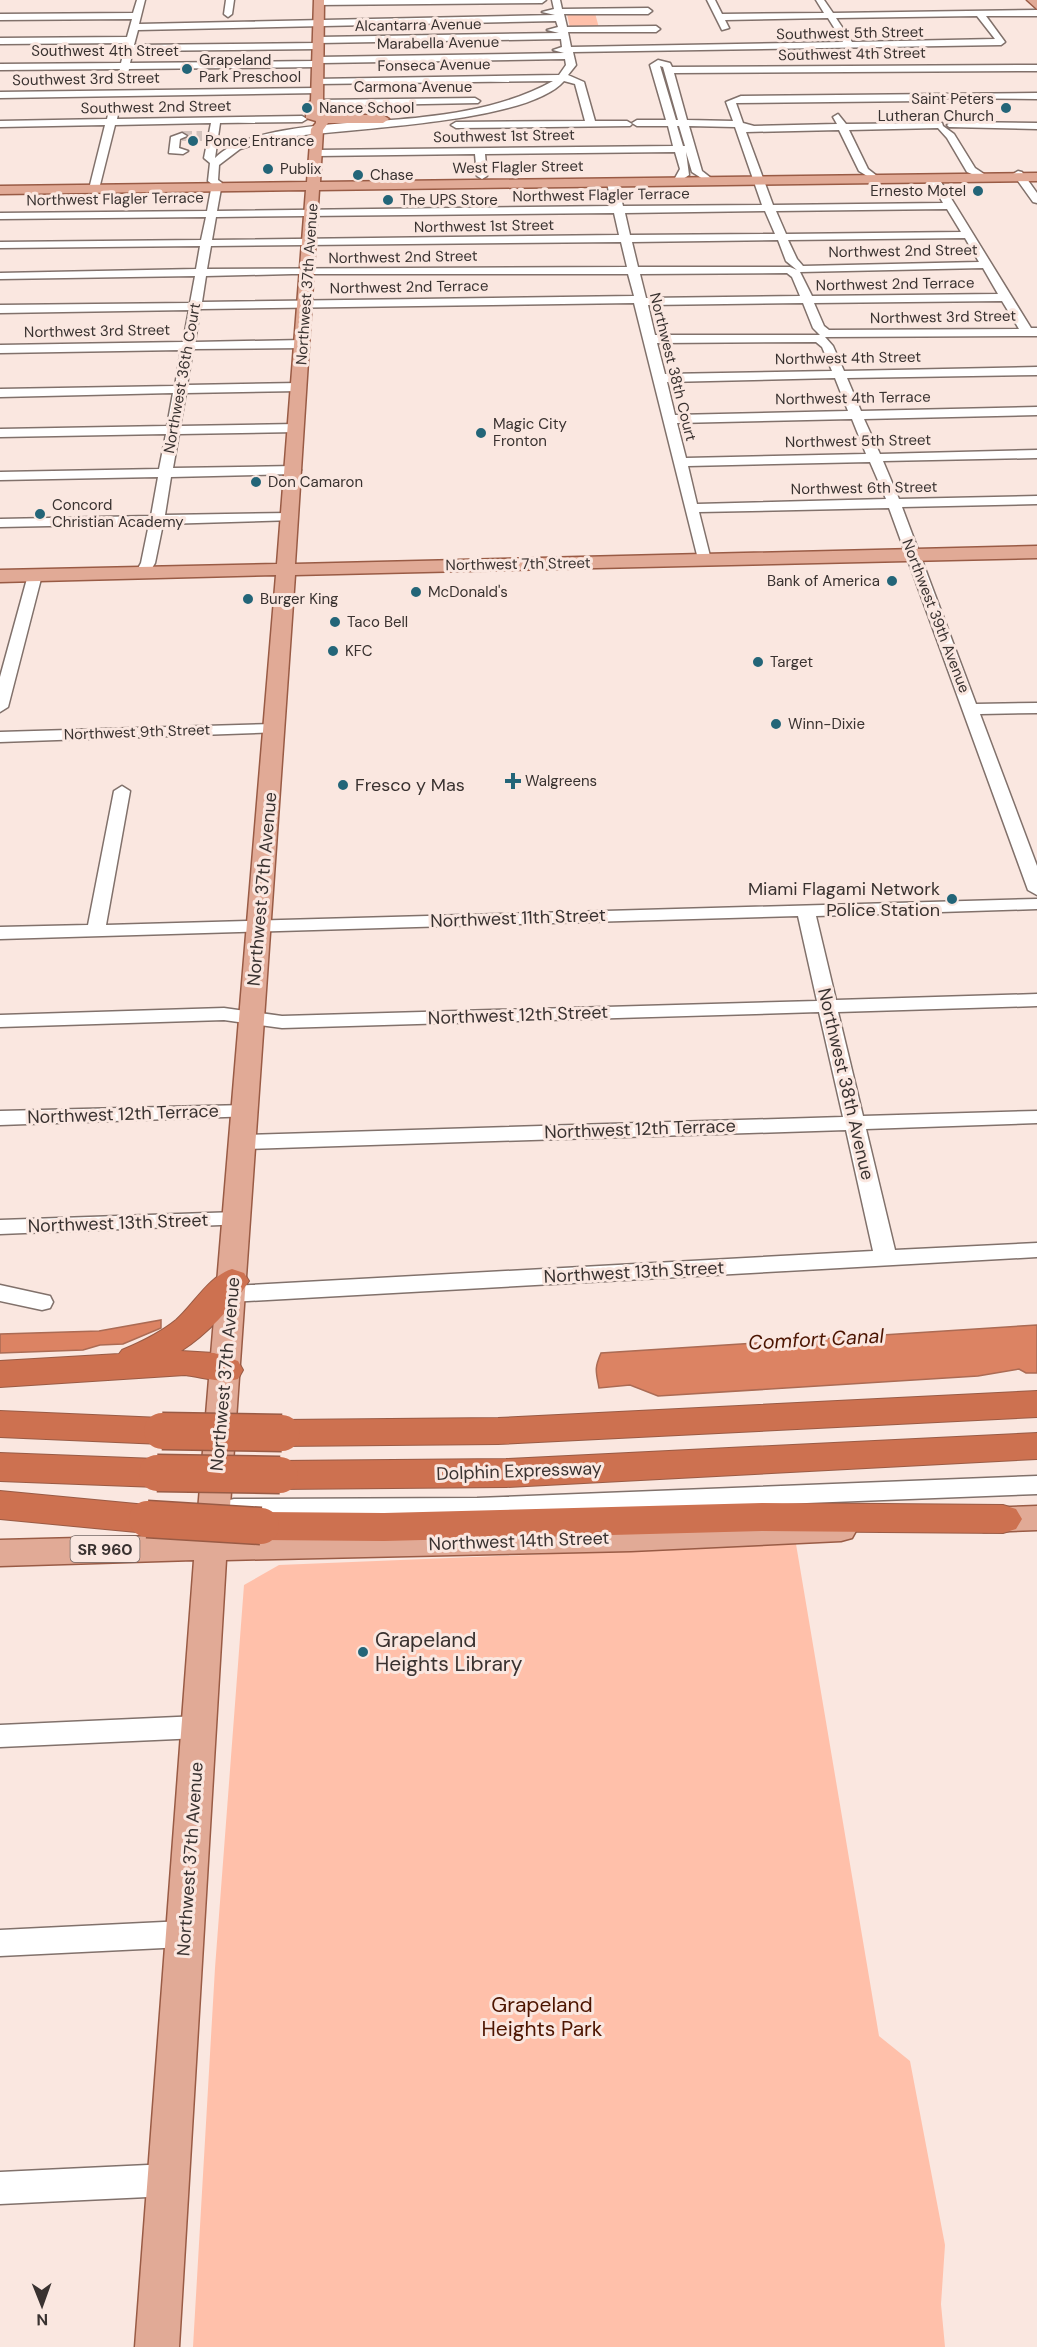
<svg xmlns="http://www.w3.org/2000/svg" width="1037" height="2347" viewBox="0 0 1037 2347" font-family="'DM Sans',sans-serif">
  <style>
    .green { fill: #ffc0aa }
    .water { fill: #dc8363; stroke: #ab6b54; stroke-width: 1.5 }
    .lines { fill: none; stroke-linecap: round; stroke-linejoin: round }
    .minor-tunnel { stroke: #d3c3bd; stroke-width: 10; stroke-dasharray: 10 4.5; stroke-linecap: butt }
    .minor-casing { stroke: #81716b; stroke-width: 3 }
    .major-casing { stroke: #995b45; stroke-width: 3 }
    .highway-casing { stroke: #995b45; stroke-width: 2 }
    .minor { fill: #fff; fill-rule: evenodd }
    .major { fill: #e1aa96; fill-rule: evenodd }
    .highway { fill: #cd7150; fill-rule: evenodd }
    .highway-bridge-casing { stroke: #995b45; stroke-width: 39; stroke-linecap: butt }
    .highway-bridge { stroke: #cd7150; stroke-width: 36 }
    .poi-dot { fill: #236578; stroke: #fae7e0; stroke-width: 2 }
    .labels { text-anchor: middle; stroke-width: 6; stroke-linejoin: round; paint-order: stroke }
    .far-street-label { font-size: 15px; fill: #393230; stroke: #fae7e0 }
    .far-poi-label { font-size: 15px; fill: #393230; stroke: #fae7e0; text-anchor: start }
    .shield { fill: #fae7e0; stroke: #736865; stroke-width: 1.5 }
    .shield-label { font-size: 16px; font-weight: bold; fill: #393230 }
    .poi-label { font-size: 18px; fill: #393230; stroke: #fae7e0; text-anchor: start }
    .street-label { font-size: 18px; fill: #393230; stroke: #fae7e0 }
    .water-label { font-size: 20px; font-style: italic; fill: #4b1400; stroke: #fae7e0 }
    .near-poi-label { font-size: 21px; fill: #393230; stroke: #fae7e0; text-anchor: start }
    .near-park-label { font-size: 21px; fill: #4d1500; stroke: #fae7e0 }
  </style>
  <rect width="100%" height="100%" fill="#fae7e0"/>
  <path class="green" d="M595,13L599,28H570L567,14Z
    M796,1544L879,2036L910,2061L945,2245L941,2304L945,2347H193L215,1968L244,1585L279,1565Z"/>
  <path class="water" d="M161,1320V1328L123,1344L100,1345L83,1350L0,1353V1334L99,1331Z
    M1037,1325V1373H1026L1019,1369L978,1376L658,1396L630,1385L599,1388C596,1371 594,1369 601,1353Z"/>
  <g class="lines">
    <path class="minor-tunnel" d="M182,136H202"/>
    <defs>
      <path id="minor" d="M137,0H145L139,24L555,15L542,12L554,9L552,0H560L562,9L648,8L652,11L648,14H564L567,27L656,26L660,29L656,32H568L571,47L843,42L828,18L725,20L729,28L722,30L707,0H715L722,14L824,13L816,0H824L833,13L1037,10V16H986L1005,42L1001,45L573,52L576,65L568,75L584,82L595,121H627L632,124L630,126L456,128L451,125L456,122L585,121L575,84L564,81C525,126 331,128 269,140L240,149L219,165L218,180L222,183L217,211L612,206L607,183L612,180L617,183L623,206L762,205L735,127L689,126L702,171L711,178L706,181L692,172L686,152L689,175L680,181L675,178L680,169L675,152L485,154L487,176L482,179L477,176L475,154L317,156L312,153L317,150L673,146L668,126H637L632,123L637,120H666L650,65L658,60L670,63L672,67L1037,65V71L674,73L687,120L733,121L726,102L741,96L1037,93V99L929,98L924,101L736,103L743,123L754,126L837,124L833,117L838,114L846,124L942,123L943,126L954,134L975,168L984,174L979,177L967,172L947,138L938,128L849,130L868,169L877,176L872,179L859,171L839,130L746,132L773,205L943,203L933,186L921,179L926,176L941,182L1031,328H1037V336L825,337L833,346L844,371L1037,367V375L847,378L861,411L1037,407V415L864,419L880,454L1037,450V458L883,461L899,499L1037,496V504L902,507L976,704L1037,703V713L980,714L1037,866V895L1028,890L889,508L699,512L711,560L709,563H699L634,303L200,309L195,342L303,340L309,344L303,348L193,349L187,385L299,383L305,387L299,391L186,393L180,426L297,424L303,428L297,432L179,434L173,468L294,466L301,470L294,474L171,477L165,515L290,513L297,517L295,520L163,524L155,563L148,575L143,576L136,572L141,563L149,524L0,527V519L151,516L158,477L0,480V472L159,469L166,434L0,437V429L167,426L173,393L0,397V389L175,386L181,350L0,353V345L183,342L189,310L0,313V305L190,303L195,276L0,279V273L196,269L200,246L0,248V242L201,240L206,217L0,219V213L207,211L212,184L208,181L210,163L204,158L211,123L115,125L100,185L95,188L90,185L105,125L0,127V121L107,119L109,110L114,107L119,110L117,119L302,116L307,119L302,122L220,123L215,158C250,121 372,124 423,117C468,112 513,103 553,81L317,84L314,83V79L559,75L566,65L565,59L322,63L318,67L129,69L127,77L122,80L117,77L120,69L0,70V64L121,63L126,43L0,44V38L127,37L132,19L0,20V14L133,13ZM977,16L995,39L852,42L836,18ZM556,21L558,27L547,30L559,33L319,37L315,40L319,43L561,39L562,47L553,50L564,53L318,57L314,61L130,63L133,51L318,49L322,46L318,43L134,45L138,30ZM660,66L663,67L678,120H676ZM677,126H679L685,146H683ZM947,209L961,232L786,234L776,211ZM765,211L775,234L630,235L625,213ZM614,213L619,235L212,240L216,217ZM965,238L979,262L803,266L797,259L788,240ZM778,240L786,261L797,270L790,267H638L632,242ZM621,242L627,267L207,269L211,246ZM983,268L998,294L812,296L800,272ZM787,273L792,277L800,296L646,298L640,274ZM292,274H628L634,296L202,302L206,276ZM1002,301L1019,329L829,330L824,326L814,303ZM803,303L813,328L820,335H655L648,305ZM816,342L822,347L832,371L665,374L657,343ZM835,378L848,411L675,415L667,382ZM852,419L866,454L686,458L677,423ZM870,462L886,499L697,504L688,466Z
        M226,0H234L232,14L228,17L224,14Z
        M319,0H546L542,3L316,5Z
        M317,88L320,89V93L0,98V92Z
        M475,98L480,101L478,103L317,106L312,103L317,100Z
        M952,122L1037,123V129L949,127L947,125Z
        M182,133L187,136L180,139L179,148L188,151L183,154L169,153L171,137Z
        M1018,171L1022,172L1037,193V203L1033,202L1013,174Z
        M35,571L42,575L8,707L0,712V677L28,575Z
        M275,724L281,726L283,729L281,732L0,742V732Z
        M122,786L130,791L106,925L1037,899V909L816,916L836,1000L1037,994V1006L838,1012L863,1116L1037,1111V1123L866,1129L895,1250L1037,1243V1257L231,1302L223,1299L220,1294L223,1289L231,1286L873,1251L846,1130L244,1149L237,1147L234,1142L237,1137L244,1135L843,1117L819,1012L282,1028L224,1020L0,1027V1015L224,1008L282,1016L817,1001L798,916L0,939V927L88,925L114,791Z
        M246,1105L253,1106L256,1111L253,1116L0,1125V1111Z
        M237,1212L245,1214L248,1219L245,1224L0,1234V1220Z
        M0,1285L50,1296L53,1302L50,1308L42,1310L0,1301Z
        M1037,1476V1494L477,1516L234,1517L225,1515L222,1508L225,1501L234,1499L477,1498Z
        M199,1716L209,1719L212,1727L209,1735L199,1738L0,1747V1725Z
        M184,1921L194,1925L199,1934L194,1943L184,1947L0,1956V1930Z
        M169,2164L180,2169L185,2180L180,2191L169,2196L0,2204V2172Z"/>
      <path id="major" d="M314,0H324L323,101L328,105V115H383L389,119L383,123H328L323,130L320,182L1037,173V181L319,190L295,564L1037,546V558L295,575L228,1535L631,1526L841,1517L852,1520L857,1529L852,1538L841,1541L631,1551L226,1560L179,2347H135L194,1560L0,1566V1540L196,1535L276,575L0,582V570L277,564L306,190L0,194V186L307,182L311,129L316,123V121L306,118V105L311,101Z
        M1027,0H1037V9Z
        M1037,1506V1530L984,1532L973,1529L968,1520L973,1511L984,1508Z"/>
      <path id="highway" d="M232,1269L244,1273L249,1281C232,1308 207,1334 181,1351L214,1353L238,1361L243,1370L238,1379C221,1384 203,1377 185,1375L0,1387V1361L119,1354L122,1350C141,1342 160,1333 176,1320C194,1304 209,1276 232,1269Z
        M1037,1391V1417L498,1444L282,1446L269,1442L264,1433L269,1424L282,1420L498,1418Z
        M0,1411L162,1418L175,1422L180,1431L175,1440L162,1444L0,1437Z
        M1037,1433V1459L506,1487L280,1489L267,1485L262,1475L267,1465L280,1461L506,1459Z
        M0,1453L157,1459L170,1463L175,1473L170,1483L157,1487L0,1481Z
        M0,1491L147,1505L160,1509L166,1519L160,1529L147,1533L0,1519Z
        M762,1503L1003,1505L1016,1509L1022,1519L1016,1529L1003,1533L762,1531L384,1541L261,1540L248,1536L242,1526L248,1516L261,1512L384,1513Z"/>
    </defs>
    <use href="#minor" class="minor-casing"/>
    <use href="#major" class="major-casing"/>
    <use href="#highway" class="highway-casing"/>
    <use href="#minor" class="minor"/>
    <use href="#major" class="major"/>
    <use href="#highway" class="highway"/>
    <defs>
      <path id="highway-bridge" d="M162,1431L282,1433
        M157,1473L280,1475
        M147,1519L261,1526"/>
    </defs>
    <use href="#highway-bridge" class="highway-bridge-casing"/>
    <use href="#highway-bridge" class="highway-bridge"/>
  </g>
  <g class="poi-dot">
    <circle cx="187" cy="69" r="6"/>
    <circle cx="307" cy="108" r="6"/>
    <circle cx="1006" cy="108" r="6"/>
    <circle cx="193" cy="141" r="6"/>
    <circle cx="268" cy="169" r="6"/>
    <circle cx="358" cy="175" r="6"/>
    <circle cx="978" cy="191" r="6"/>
    <circle cx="388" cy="200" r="6"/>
    <circle cx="481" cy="433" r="6"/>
    <circle cx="256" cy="482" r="6"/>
    <circle cx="40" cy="514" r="6"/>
    <circle cx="892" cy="581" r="6"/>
    <circle cx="416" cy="592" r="6"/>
    <circle cx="248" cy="599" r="6"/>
    <circle cx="335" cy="622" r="6"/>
    <circle cx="333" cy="651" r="6"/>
    <circle cx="758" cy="662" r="6"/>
    <circle cx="776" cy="724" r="6"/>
    <path d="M510 772h6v6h6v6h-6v6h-6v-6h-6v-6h6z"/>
    <circle cx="343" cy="785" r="6"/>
    <circle cx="952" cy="899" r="6"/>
    <circle cx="363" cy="1652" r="6"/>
  </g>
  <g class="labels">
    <g class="far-street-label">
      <text transform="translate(418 25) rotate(-1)" y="5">Alcantarra Avenue</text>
      <text transform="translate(850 33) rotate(-1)" y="5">Southwest 5th Street</text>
      <text transform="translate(438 43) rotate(-1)" y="5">Marabella Avenue</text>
      <text x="105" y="56">Southwest 4th Street</text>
      <text transform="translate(852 54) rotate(-1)" y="5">Southwest 4th Street</text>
      <text transform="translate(434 65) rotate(-1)" y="5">Fonseca Avenue</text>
      <text transform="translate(86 79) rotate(-1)" y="5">Southwest 3rd Street</text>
      <text x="413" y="92">Carmona Avenue</text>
      <text transform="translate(156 107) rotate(-1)" y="5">Southwest 2nd Street</text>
      <text transform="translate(504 136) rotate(-1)" y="5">Southwest 1st Street</text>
      <text transform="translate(518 167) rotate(-1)" y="5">West Flagler Street</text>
      <text transform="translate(601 195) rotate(-1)" y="5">Northwest Flagler Terrace</text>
      <text transform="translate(115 199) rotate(-1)" y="5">Northwest Flagler Terrace</text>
      <text transform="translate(484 226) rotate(-1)" y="5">Northwest 1st Street</text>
      <text transform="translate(903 251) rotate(-1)" y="5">Northwest 2nd Street</text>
      <text transform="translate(403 257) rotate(-1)" y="5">Northwest 2nd Street</text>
      <text transform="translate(307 284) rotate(-86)" y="5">Northwest 37th Avenue</text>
      <text transform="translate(895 284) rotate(-1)" y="5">Northwest 2nd Terrace</text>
      <text transform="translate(409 287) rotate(-1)" y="5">Northwest 2nd Terrace</text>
      <text transform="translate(943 317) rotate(-1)" y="5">Northwest 3rd Street</text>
      <text transform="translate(97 331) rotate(-1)" y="5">Northwest 3rd Street</text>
      <text transform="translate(848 358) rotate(-1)" y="5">Northwest 4th Street</text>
      <text transform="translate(673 367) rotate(76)" y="5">Northwest 38th Court</text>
      <text transform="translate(182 378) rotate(-80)" y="5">Northwest 36th Court</text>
      <text transform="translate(853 398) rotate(-1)" y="5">Northwest 4th Terrace</text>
      <text transform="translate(858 441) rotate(-1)" y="5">Northwest 5th Street</text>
      <text transform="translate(864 488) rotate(-1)" y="5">Northwest 6th Street</text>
      <text transform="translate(518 564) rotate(-1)" y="5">Northwest 7th Street</text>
      <text transform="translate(936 616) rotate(69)" y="5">Northwest 39th Avenue</text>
      <text transform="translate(137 732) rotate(-2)" y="5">Northwest 9th Street</text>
    </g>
    <g class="far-poi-label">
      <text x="199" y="65">Grapeland<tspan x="199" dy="17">Park Preschool</tspan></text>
      <text x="994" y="104" text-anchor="end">Saint Peters<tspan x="994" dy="17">Lutheran Church</tspan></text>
      <text x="319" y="113">Nance School</text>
      <text x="205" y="146">Ponce Entrance</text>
      <text x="280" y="174">Publix</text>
      <text x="370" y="180">Chase</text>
      <text x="966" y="196" text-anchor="end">Ernesto Motel</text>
      <text x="400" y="205">The UPS Store</text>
      <text x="493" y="429">Magic City<tspan x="493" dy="17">Fronton</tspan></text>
      <text x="268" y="487">Don Camaron</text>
      <text x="52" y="510">Concord<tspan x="52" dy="17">Christian Academy</tspan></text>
      <text x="880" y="586" text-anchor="end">Bank of America</text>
      <text x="428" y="597">McDonald's</text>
      <text x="260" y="604">Burger King</text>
      <text x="347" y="627">Taco Bell</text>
      <text x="345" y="656">KFC</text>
      <text x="770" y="667">Target</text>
      <text x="788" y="729">Winn-Dixie</text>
      <text x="525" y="786">Walgreens</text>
    </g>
    <rect class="shield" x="70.5" y="1536" width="69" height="26" rx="4.5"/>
    <g class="shield-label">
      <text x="105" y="1555">SR 960</text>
    </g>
    <g class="poi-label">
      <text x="355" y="791">Fresco y Mas</text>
      <text x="940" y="895" text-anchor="end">Miami Flagami Network<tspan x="940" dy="21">Police Station</tspan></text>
    </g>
    <g class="street-label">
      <text transform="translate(262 889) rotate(-85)" y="6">Northwest 37th Avenue</text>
      <text transform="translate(518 918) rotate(-2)" y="6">Northwest 11th Street</text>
      <text transform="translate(518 1015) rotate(-2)" y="6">Northwest 12th Street</text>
      <text transform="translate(846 1084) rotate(77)" y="6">Northwest 38th Avenue</text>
      <text transform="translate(123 1114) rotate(-2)" y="6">Northwest 12th Terrace</text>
      <text transform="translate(640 1129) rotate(-2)" y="6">Northwest 12th Terrace</text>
      <text transform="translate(118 1223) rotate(-2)" y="6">Northwest 13th Street</text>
      <text transform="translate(634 1272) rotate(-3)" y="6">Northwest 13th Street</text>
      <text transform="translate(225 1374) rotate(-85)" y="6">Northwest 37th Avenue</text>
      <text transform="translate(519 1471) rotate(-2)" y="6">Dolphin Expressway</text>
      <text transform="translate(519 1541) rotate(-2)" y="6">Northwest 14th Street</text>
      <text transform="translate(190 1859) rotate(-86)" y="6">Northwest 37th Avenue</text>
    </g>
    <g class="water-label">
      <text transform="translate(816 1339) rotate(-3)" y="7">Comfort Canal</text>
    </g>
    <g class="near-poi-label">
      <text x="375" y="1647">Grapeland<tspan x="375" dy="24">Heights Library</tspan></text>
    </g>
    <g class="near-park-label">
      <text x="542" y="2012">Grapeland<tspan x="542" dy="24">Heights Park</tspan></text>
    </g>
  </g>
  <g transform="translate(42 2305) rotate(179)" stroke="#fae7e0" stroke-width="4.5" paint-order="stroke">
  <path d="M0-4.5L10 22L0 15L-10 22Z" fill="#393230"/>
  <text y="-9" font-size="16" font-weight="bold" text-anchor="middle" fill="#393230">N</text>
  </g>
</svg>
